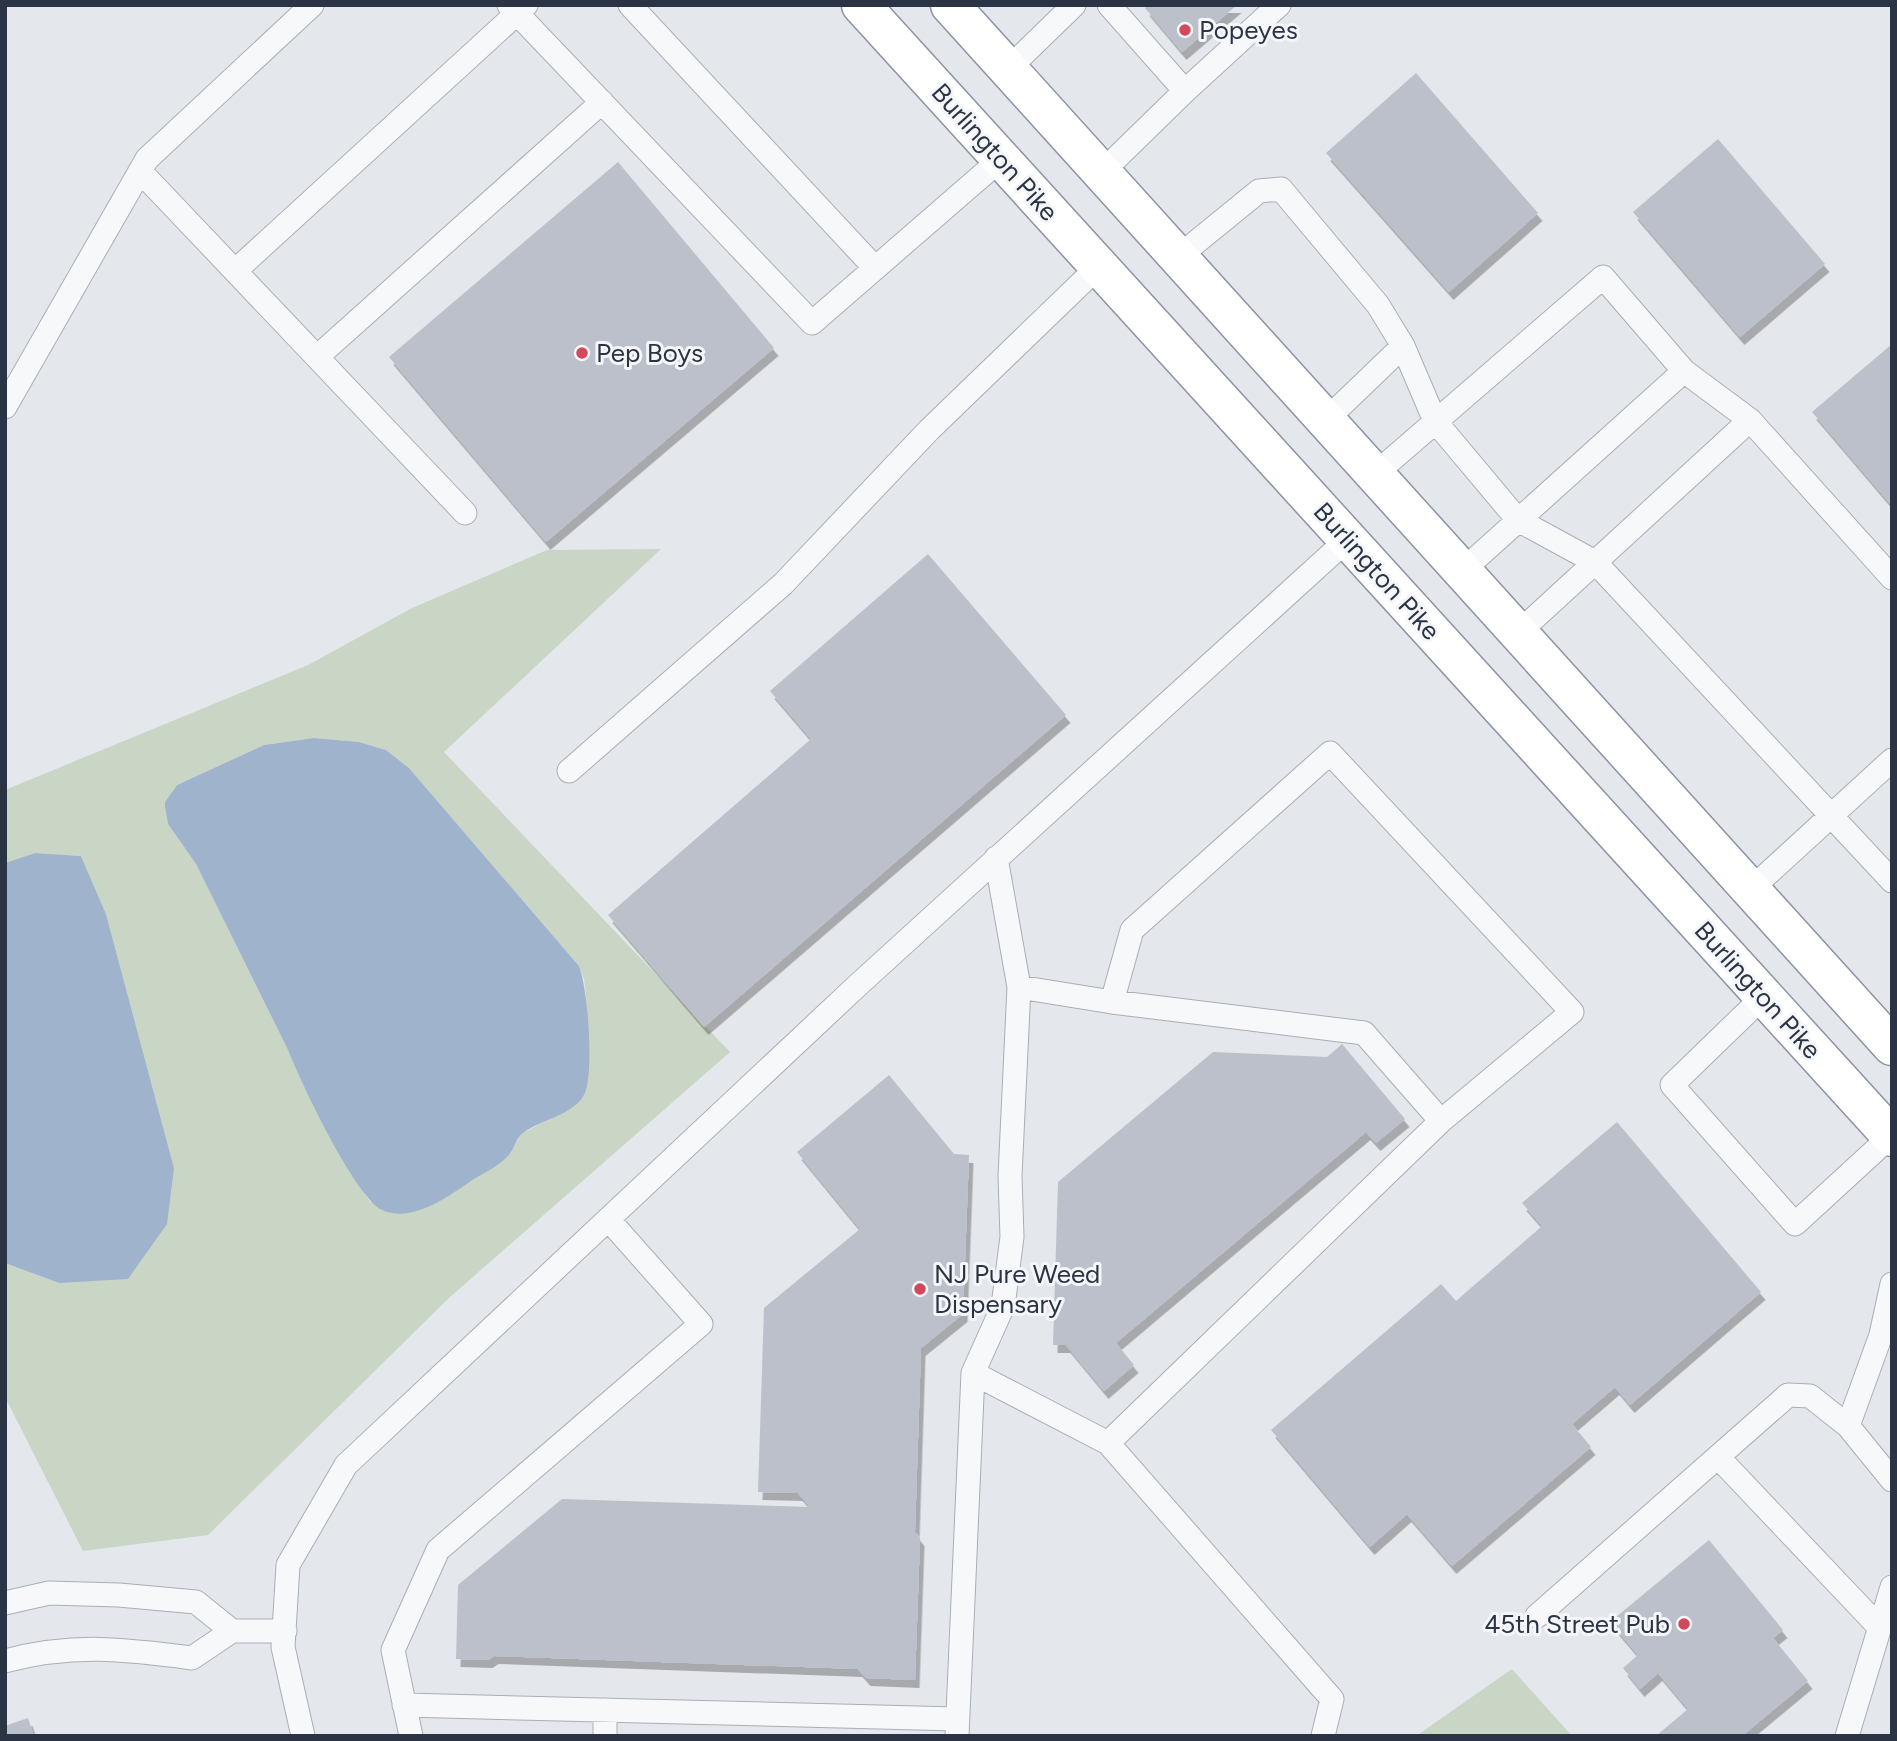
<svg xmlns="http://www.w3.org/2000/svg" width="1897" height="1741" viewBox="0 0 1897 1741" font-family="Figtree,sans-serif">
  <style>
    .green { fill: #c9d6c5; fill-rule: evenodd }
    .water { fill: #9fb4cc }
    .building { fill: #bbc0ca; filter: url(#shadow) }
    .lines { fill: none; stroke-linecap: round; stroke-linejoin: round }
    .lane-casing { stroke: #a9aeb7; stroke-width: 25 }
    .highway-casing { stroke: #8b94a3; stroke-width: 41 }
    .lane { stroke: #f7f8fa; stroke-width: 23 }
    .highway { stroke: #fff; stroke-width: 38 }
    .poi-dot { fill: #d1495b; stroke: #f4f6f9; stroke-width: 2.5 }
    .labels { text-anchor: middle; stroke-width: 6; stroke-linejoin: round; paint-order: stroke }
    .poi-label { font-size: 26px; fill: #2b3445; stroke: #f4f6f9; text-anchor: start }
    .street-label { font-size: 26px; fill: #2b3445; stroke: #f4f6f9 }
  </style>
  <defs>
    <filter id="shadow"><feDropShadow dx="4.5" dy="8" stdDeviation="0" flood-color="#0004"/></filter>
  </defs>
  <rect width="100%" height="100%" fill="#e4e7ec"/>
  <path class="green" d="M661,549L444,752L730,1052L450,1297L208,1535L83,1551L5,1397V1263L59,1283L174,1168L106,914L81,856L35,853L5,863V790L308,665L412,608L547,550ZM314,738L359,742L386,750L409,768L579,966L584,979L586,995L588,1058L584,1095L572,1107L521,1134L511,1153L486,1172L370,1202C339,1153 310,1104 288,1050L196,864L168,824L165,807V802L177,785L264,745Z
    M1512,1669L1572,1736H1416Z"/>
  <path class="water" d="M314,738L359,742L386,750L409,768L579,966C588,989 594,1070 585,1093C575,1115 541,1119 523,1133C516,1138 515,1148 509,1155C500,1165 486,1172 474,1179C450,1195 413,1224 382,1210C355,1197 300,1081 288,1050L196,864L168,824L165,807V802L177,785L264,745Z
    M35,853L81,856L106,914L174,1168L167,1224L128,1279L59,1283L5,1263V863Z"/>
  <path class="building" d="M1148,5H1237L1182,52L1145,8Z
    M1416,73L1538,213L1449,292L1326,153Z
    M1718,139L1825,264L1740,337L1633,212Z
    M618,162L774,348L546,542L389,357Z
    M1892,344V506L1812,412Z
    M928,554L1066,715L704,1027L608,915L811,739L770,691Z
    M1342,1044L1405,1119L1376,1143L1366,1132L1116,1343L1134,1365L1104,1391L1066,1345H1053L1058,1182L1213,1052L1327,1057Z
    M889,1075L954,1154L969,1155L963,1314L921,1348L915,1532L920,1538L915,1680L866,1678L858,1669L494,1656L488,1660L456,1659L458,1585L562,1499L810,1507L798,1493L758,1492L764,1308L860,1229L797,1152Z
    M1617,1122L1761,1292L1630,1405L1615,1387L1572,1424L1591,1447L1452,1566L1407,1514L1370,1547L1271,1430L1441,1284L1456,1301L1542,1226L1522,1203Z
    M1709,1540L1783,1630L1773,1638L1808,1681L1742,1736H1656L1688,1709L1658,1673L1640,1689L1623,1668L1638,1655L1610,1622Z
    M28,1718L34,1736H5V1726Z"/>
  <g class="lines">
    <defs>
      <path id="lane" d="M509,5L812,323L1001,159
        M630,5L875,268
        M1109,5L1185,91
        M1008,69L1074,5
        M140,171L465,513
        M1101,173L1185,91L1279,5
        M1178,257L1259,191L1281,189L1378,305L1403,346L1326,420
        M235,271L526,5
        M1403,346L1435,421L1518,520L1595,562L1892,881
        M317,357L602,102
        M1684,371L1750,420L1892,578
        M5,407L147,159L312,5
        M1375,474L1603,277L1684,371L1462,571
        M1518,633L1750,420
        M569,771L783,584L929,430L1099,266
        M1751,889L1892,760
        M1019,987L1112,1002L1364,1033L1441,1121L1108,1443L1332,1699L1323,1736
        M1764,996L1672,1085L1795,1224L1891,1136
        M1112,1002L1132,930L1330,753L1572,1012L1441,1121
        M1892,1284L1881,1335L1848,1426L1892,1480
        M973,1373L1108,1443
        M1718,1457L1880,1628
        M5,1603L49,1593L119,1595L196,1602L232,1631
        M1537,1616L1788,1395L1810,1396L1848,1426
        M5,1661C73,1643 124,1649 192,1658L232,1631H285
        M404,1705L957,1719
        M303,1736L283,1647L288,1565L346,1465L858,985L1348,539
        M411,1736L393,1650L438,1550L701,1324L608,1219
        M605,1736V1710
        M957,1736L973,1373L1003,1306L1012,1237L1010,1176L1019,987L996,858
        M1847,1736L1892,1587"/>
      <path id="highway" d="M861,5L1892,1137
        M950,5L1892,1046"/>
    </defs>
    <use href="#lane" class="lane-casing"/>
    <use href="#highway" class="highway-casing"/>
    <use href="#lane" class="lane"/>
    <use href="#highway" class="highway"/>
  </g>
  <g class="poi-dot">
    <circle cx="1185" cy="30" r="7"/>
    <circle cx="582" cy="353" r="7"/>
    <circle cx="920" cy="1289" r="7"/>
    <circle cx="1684" cy="1624" r="7"/>
  </g>
  <g class="labels">
    <g class="poi-label">
      <text x="1199" y="39">Popeyes</text>
      <text x="596" y="362">Pep Boys</text>
      <text x="934" y="1283">NJ Pure Weed<tspan x="934" dy="30">Dispensary</tspan></text>
      <text x="1670" y="1633" text-anchor="end">45th Street Pub</text>
    </g>
    <g class="street-label">
      <text transform="translate(995 152) rotate(48)" y="9">Burlington Pike</text>
      <text transform="translate(1377 571) rotate(48)" y="9">Burlington Pike</text>
      <text transform="translate(1758 990) rotate(48)" y="9">Burlington Pike</text>
    </g>
  </g>
  <rect width="1897" height="1741" fill="none" stroke="#2b3445" stroke-width="14"/>
</svg>
